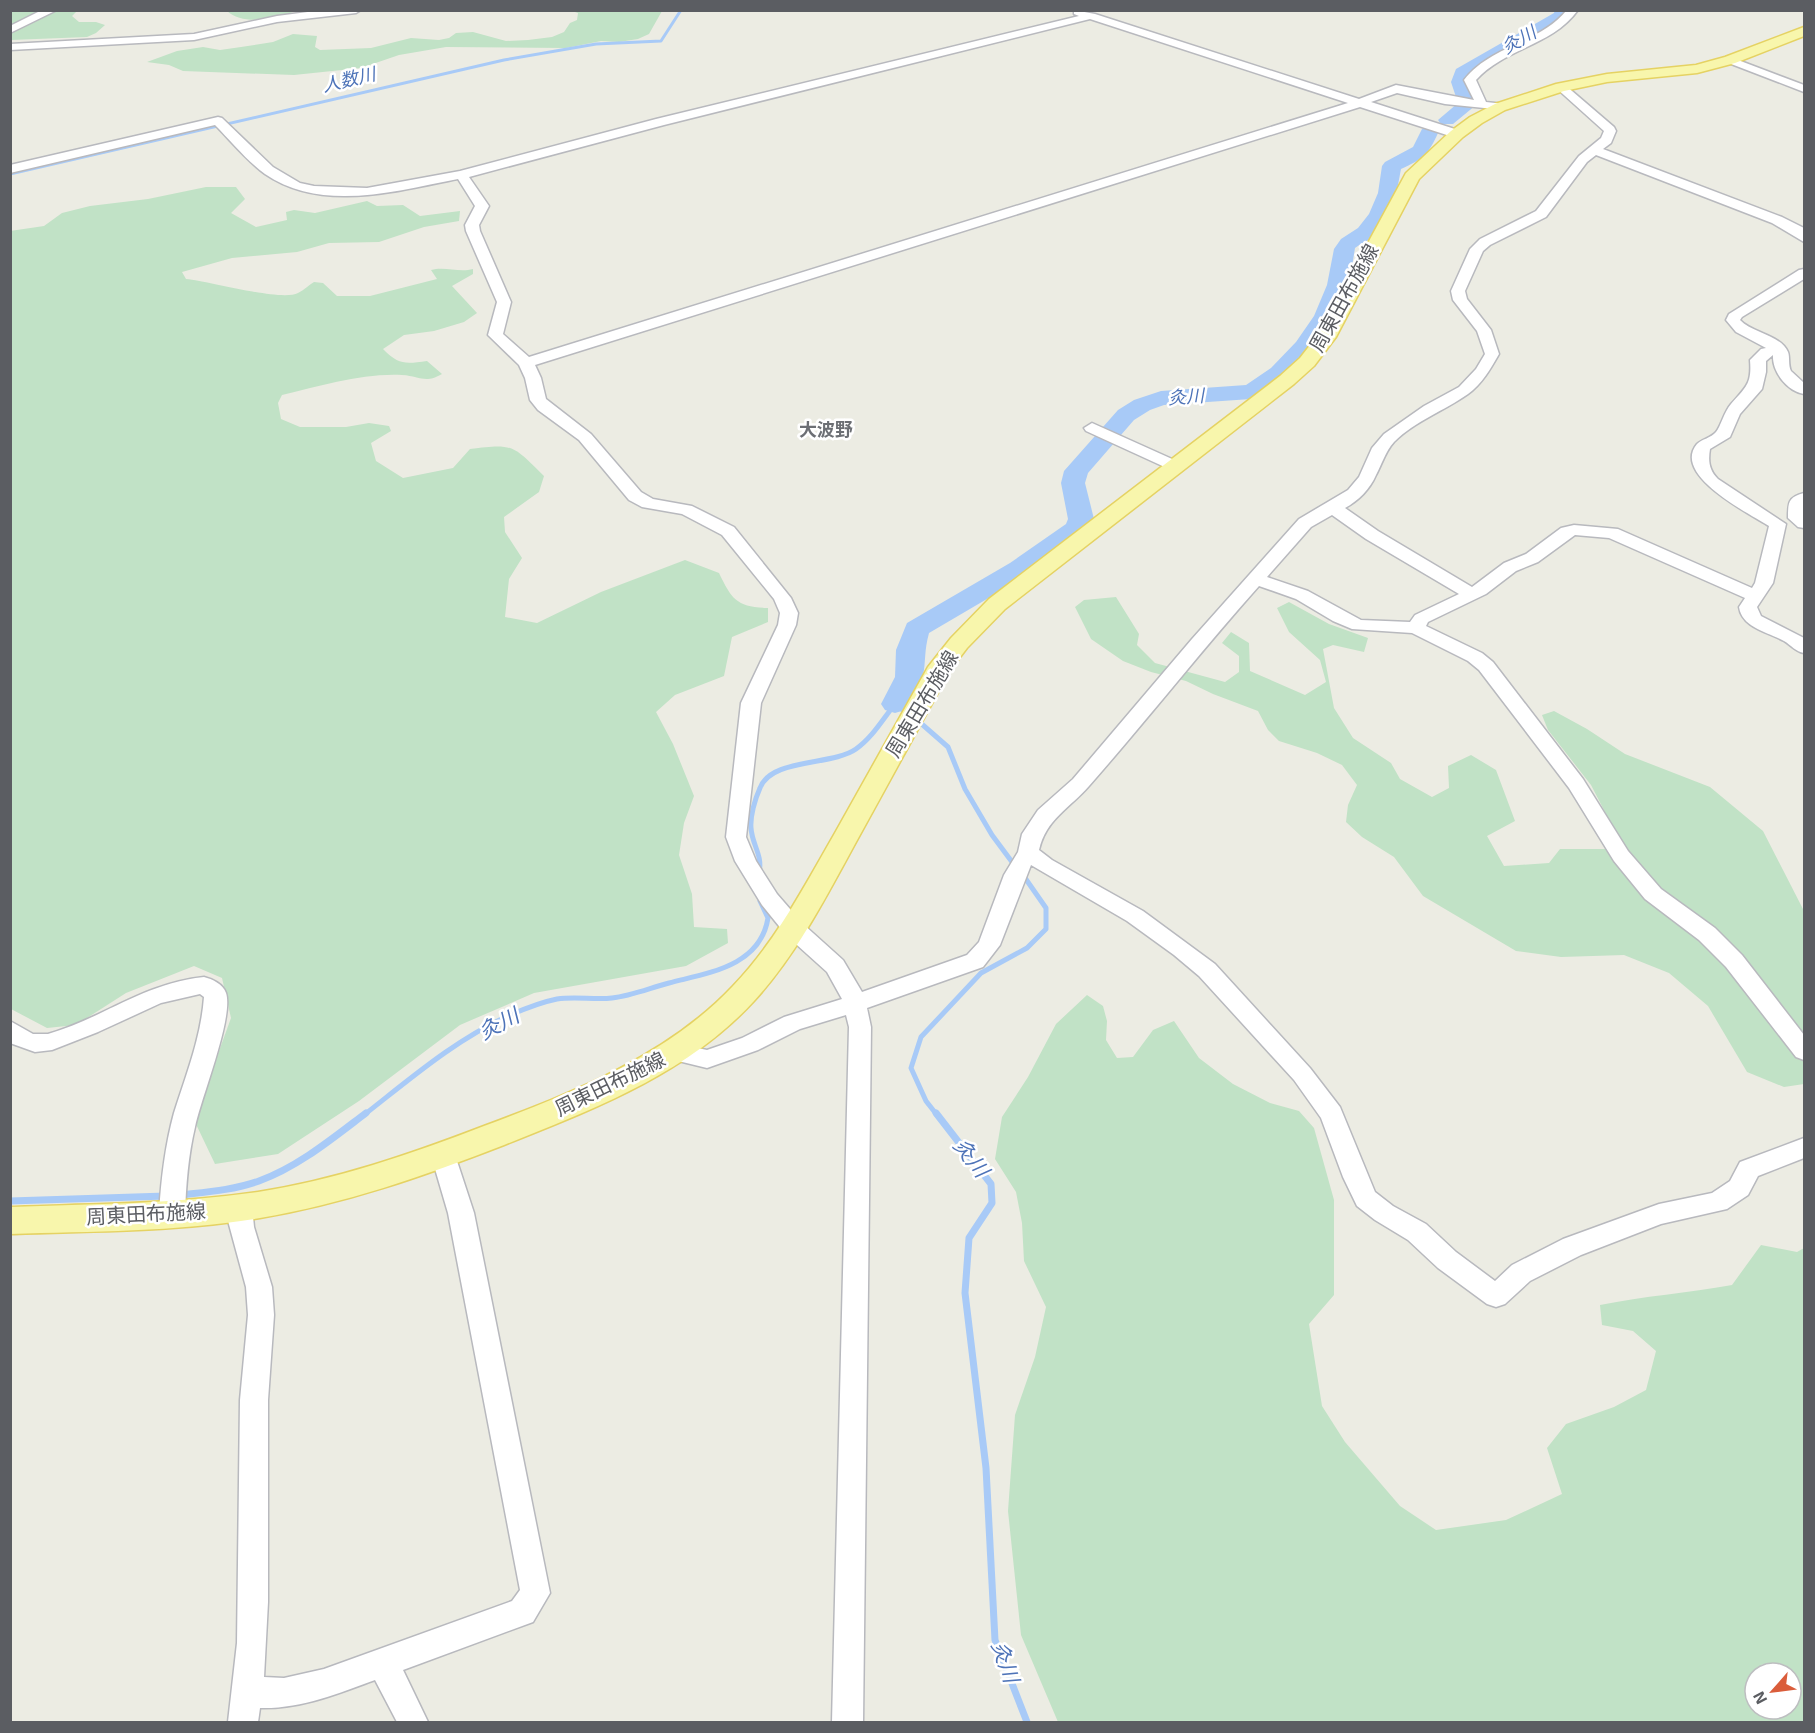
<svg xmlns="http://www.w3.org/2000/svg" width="1815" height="1733" viewBox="0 0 1815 1733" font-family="'Exo 2','Noto Sans JP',sans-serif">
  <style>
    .green { fill: #c1e2c6; fill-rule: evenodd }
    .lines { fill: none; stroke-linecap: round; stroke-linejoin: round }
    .stream-far2 { stroke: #a8caf7; stroke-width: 3 }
    .stream-far1 { stroke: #a8caf7; stroke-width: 5 }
    .stream { stroke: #a8caf7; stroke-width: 7 }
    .river { fill: #a8caf7; fill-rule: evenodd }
    .minor-casing { stroke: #b8b9be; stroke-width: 3 }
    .major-casing { stroke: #e5d263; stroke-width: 3 }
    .minor { fill: #fff; fill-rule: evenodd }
    .major { fill: #f8f6ac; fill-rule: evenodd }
    .labels { text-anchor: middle; stroke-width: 5; stroke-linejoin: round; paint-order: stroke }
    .far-water-label { font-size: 18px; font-style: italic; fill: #4d73b8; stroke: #fff }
    .far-quarter-label { font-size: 18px; font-weight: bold; fill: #6c6f74; stroke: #fff }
    .street-label { font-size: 20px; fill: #5b5d62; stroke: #fff }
    .water-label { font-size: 21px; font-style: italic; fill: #4d73b8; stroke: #fff }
  </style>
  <rect width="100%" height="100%" fill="#ecece3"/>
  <path class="green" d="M13,10L77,11L72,16L79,22H96L105,25L96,33L87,37L11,40L10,12Z
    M227,11H295C276,19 243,26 227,11Z
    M572,11H662L649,34L638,39L619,42L601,41L566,48L446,47L399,55L361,68L294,75L183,71L169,65L147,62L177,51L203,47L220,50L241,47L273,42L293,34L317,36L315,47L320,50L371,48L411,38L439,40L449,38L456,33L473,32L506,41L528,40L552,37L564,32L570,23L577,20L578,13Z
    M206,187H236L245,199L231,213L256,227L287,220L286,212L294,210L315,213L367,201L377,206L403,205L420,216L460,211L459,221L424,227L379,242L329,243L297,252L232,258L182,272L186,279C210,281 281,302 298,293C304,290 309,285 314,282L323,283L337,296H370L437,279L431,270C445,266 459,273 473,269V274L452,286L477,313L464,322L434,331L404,335L383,349C399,365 405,364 427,361L442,374C425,384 420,376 402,375C362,373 320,386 282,395L278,403L281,419L300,427H346L369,423L389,426L391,431L371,443L376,461L403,478L453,468L470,449C515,443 513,446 544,476L539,492L504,517L505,532L522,558L509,579L505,617L537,623L601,592L685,560L719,573C732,600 737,607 768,608V622L732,637L724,676L675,695L656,712L673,744L694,796L684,823L679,855L692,894L694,927L727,929L728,943L686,966L534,993L460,1025L359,1101L278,1154L215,1164L194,1120L231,1018L222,978L194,966L126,993L76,1025L47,1028L11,1009L10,231L44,226L62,213L90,206L148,199Z
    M1116,597L1139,634L1137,645L1155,663L1225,682L1239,672V656L1222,643L1231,632L1249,643L1250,671L1305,695L1326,682L1320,660L1289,632L1277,608L1289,602L1329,624L1368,638L1364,652L1333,645L1323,649L1334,708L1353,738L1391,763L1400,779L1432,797L1449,788L1448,766L1471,755L1496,770L1515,821L1487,836L1504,866L1549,863L1560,849H1605L1620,841L1591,785L1548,730L1542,715L1554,711L1587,729L1625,754L1710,787L1763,831L1804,911V1084L1784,1087L1747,1072L1708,1006L1669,973L1624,955L1561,957L1516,951L1423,896L1394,857L1362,837L1346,822L1348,805L1357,785L1342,765L1317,753L1279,741L1268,730L1258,711L1213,694L1186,681L1151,672L1123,661L1091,639L1075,607L1084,600Z
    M1087,995L1103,1006L1107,1021L1106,1040L1117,1058L1133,1057L1153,1030L1174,1021L1199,1058L1233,1084L1270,1103L1299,1111L1314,1128L1334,1200V1295L1309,1324L1322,1406L1345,1442L1400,1506L1436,1530L1506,1520L1562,1494L1547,1448L1566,1424L1614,1407L1646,1390L1656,1351L1633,1331L1602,1325L1600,1305C1644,1296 1688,1293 1732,1285L1761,1245L1797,1252L1804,1248V1722H1058L1021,1635L1008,1511L1015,1415L1035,1357L1046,1307L1024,1261L1022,1223L1016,1192L995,1159L1002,1117L1028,1077L1056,1024ZM1755,1673H1791V1709H1755Z"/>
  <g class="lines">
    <path class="stream-far2" d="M10,174L504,60L596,44L661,41L681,10"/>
    <path class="stream-far1" d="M916,719L948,747L965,789L992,835L1015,866
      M759,873C763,855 752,845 751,828C750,816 755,799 760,788C771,758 832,766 856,749C872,738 883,719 895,704L908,714
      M364,1115C410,1079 456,1039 510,1015C524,1009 542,1002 557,999C575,996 594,1000 612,998C631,996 650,988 669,983C707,973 760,967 768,918L760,901
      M937,1115L926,1101L911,1068L921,1037L981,973L1027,948L1046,929V908L1023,875"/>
    <path class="stream" d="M936,1113L991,1184L992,1203L969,1238L965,1293L986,1468L995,1640L1027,1722
      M181,1195C207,1192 234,1190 259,1181C298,1167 333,1138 366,1113
      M10,1201L166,1196"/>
    <path class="river" d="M1555,10H1571L1567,19L1470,76L1469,82L1476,105L1453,124H1441L1438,120L1458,103L1451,82L1456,69L1554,13Z
      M1429,127L1436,129L1438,133C1428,155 1423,159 1401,169C1396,195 1393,220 1371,238C1366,242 1360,244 1355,248L1349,285L1336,316L1312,351L1287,378L1273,389L1251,399L1164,405L1150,410L1134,420L1088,473L1085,483L1094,519L1086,533L1028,575L929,633C924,651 926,661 923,676C921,687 911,701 905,710L895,713L885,710L881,704L895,677L896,650L907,623L1010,563L1066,524L1068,519L1061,483L1064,471L1118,410L1134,400L1161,391L1246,385L1271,368L1296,342L1314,316L1327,285L1334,249L1341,239L1358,228L1369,214L1378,193L1382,166L1385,162L1413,147L1422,129Z"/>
    <defs>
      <path id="minor" d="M42,10H57L10,33V26Z
        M323,10H361L356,13L277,22L194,40L10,50V44L194,34L277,16Z
        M1074,10L1095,14L1359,99L1396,85L1474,100L1464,80C1491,45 1539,44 1567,10H1578C1552,46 1505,48 1476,80L1486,102L1504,104V110L1445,104L1397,93L1371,102L1461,131L1463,134L1461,137H1453L1360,107L535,365L541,378L546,399L591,434L641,492L653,499L692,506L734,527L791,598L798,613L796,625L761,703L746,837L756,861L777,894L803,924L843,960L862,992L967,955L979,942L1004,875L1018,852L1022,834L1038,810L1073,779L1192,639L1299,519L1348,490L1359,477L1372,448L1384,434L1424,406L1459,387L1476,369L1485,354L1477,331L1453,300L1451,291L1470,249L1480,239L1536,211L1579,156L1601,138L1604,131L1555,87L1557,85H1565L1614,127L1616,131L1611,143L1603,149L1782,217L1804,228V242L1772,223L1596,155L1587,162L1546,217L1490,245L1483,251L1465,291L1467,299L1491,330L1499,354C1491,368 1482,384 1468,394C1444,411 1415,421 1394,442C1385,452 1382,464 1376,475C1370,489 1358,501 1345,508L1378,531L1472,587L1504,563L1526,554L1561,528L1574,525L1618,529L1752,588L1755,583L1769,526C1750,514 1671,475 1697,444C1702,439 1711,438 1716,432C1721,426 1724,412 1731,404C1746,387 1752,384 1750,360L1761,349L1766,348L1736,332L1726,320L1729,314L1799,270L1804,269V279L1742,317L1740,320C1752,333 1781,335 1788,352C1790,357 1788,365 1791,371L1804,383V394C1787,391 1772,372 1773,355L1766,361V372L1762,389L1740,414L1730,437L1710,449C1708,461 1709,470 1718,479L1786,524L1773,583L1757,607L1761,616L1804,638V653C1796,652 1791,645 1784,641C1768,632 1742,628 1739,607L1745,598L1609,538L1575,535L1538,562L1516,571L1486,594L1428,622L1426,626L1482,653L1493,662L1583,779L1628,851L1661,889L1715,928L1742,955L1804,1035V1060L1796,1057L1726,967L1699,940L1645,899L1614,861L1569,788L1479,670L1468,661L1412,633L1352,629L1333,621L1296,599L1259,586C1201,651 1147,720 1089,786C1070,808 1046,819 1039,850L1052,860L1143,911L1215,964L1310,1068L1340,1107L1375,1192L1393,1206L1426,1224L1456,1252L1495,1281L1512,1265L1563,1239L1659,1204L1712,1193L1730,1181L1740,1162L1804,1138V1158L1758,1176L1748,1195L1727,1209L1661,1224L1581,1255L1530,1281L1505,1304L1496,1307L1487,1304L1438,1268L1408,1240L1375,1220L1357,1206L1343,1177L1321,1118L1294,1080L1199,976L1174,955L1127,921L1031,865L1000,945L983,967L867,1008L871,1027L863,1722H832L849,1027L846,1015L800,1029L758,1050L707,1068L666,1058L662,1052L666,1046L674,1043L707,1050L742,1038L784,1017L842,999L827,972L787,936L762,905L735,861L726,837L741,703L778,625L780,613L774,599L722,535L682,514L642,507L629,500L579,440L538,410L530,400L525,378L519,365L488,335L497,302L466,231L465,225L475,206L458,179C395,191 322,213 265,174C247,161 231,141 215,125L10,173V165L218,117L222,118L273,167L300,183L314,186L367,188L460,171L656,119L1079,16L1074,14ZM1090,19L1348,103L529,357L503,334L511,302L480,231L479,225L489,206L469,177L664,125ZM1332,515L1366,539L1459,594L1415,615L1410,622L1361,620L1308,591L1267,577L1311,527Z
        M1730,57L1804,85V92L1726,62V58Z
        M1092,423L1181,463L1183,466L1181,469H1169L1086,431L1084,428Z
        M1804,493V528L1798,527L1788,518C1788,503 1788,497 1804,493Z
        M204,977C212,979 223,984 226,993C234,1017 201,1098 195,1127C188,1156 186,1185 185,1214L181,1221L172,1224L163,1221L159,1214C161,1180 165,1146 174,1113C186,1075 201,1038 204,997L200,994L161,1003L98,1032L52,1050L35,1052L10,1043V1021L33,1034H48C104,1018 141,984 204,977Z
        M443,1145L452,1148L455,1155L474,1213L550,1593L533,1622L403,1670L428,1722H397L375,1680C337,1694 301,1709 260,1708L258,1722H228L237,1643L240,1400L248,1315L246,1287L227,1217L226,1207L230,1200L239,1197L248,1200L252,1207L254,1227L272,1287L274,1315L268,1400V1602L264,1677L284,1678L324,1669L512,1601L520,1590L448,1213L431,1155L434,1148Z"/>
      <path id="major" d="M1804,27V36L1735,63L1697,73L1607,82L1564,91L1505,110L1482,123L1463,137L1419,179L1336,337L1314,366L1294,384L1005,609L967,648L951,669C919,727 888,784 856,842C826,897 797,954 754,1001C687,1074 594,1109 504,1145C424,1176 344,1204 260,1218C178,1232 93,1231 10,1234V1207C93,1204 176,1204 258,1192C336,1180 411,1154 484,1126C574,1092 666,1057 733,986C776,941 804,887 835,833C866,778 897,722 928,667L951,638L989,599L1280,376L1300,358L1318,335L1406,173L1451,131L1470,117L1495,104L1556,84L1607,74L1696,65L1725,57Z"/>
    </defs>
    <use href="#minor" class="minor-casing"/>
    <use href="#major" class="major-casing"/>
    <use href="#minor" class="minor"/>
    <use href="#major" class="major"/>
  </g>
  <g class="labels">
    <g class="far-water-label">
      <text transform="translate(1519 40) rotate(-30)" y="6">灸川</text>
      <text transform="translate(349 80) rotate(-13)" y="6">人数川</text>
      <text transform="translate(1186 397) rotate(-4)" y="6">灸川</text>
    </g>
    <g class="far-quarter-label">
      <text x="826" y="436">大波野</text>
    </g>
    <g class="street-label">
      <text transform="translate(1344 298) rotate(-61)" y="7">周東田布施線</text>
      <text transform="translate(922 704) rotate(-59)" y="7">周東田布施線</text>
      <text transform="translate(610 1084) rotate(-26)" y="7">周東田布施線</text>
      <text transform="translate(146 1214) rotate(-3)" y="7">周東田布施線</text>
    </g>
    <g class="water-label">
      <text transform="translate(499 1024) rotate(-28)" y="7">灸川</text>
      <text transform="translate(971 1158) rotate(52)" y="7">灸川</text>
      <text transform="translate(1005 1662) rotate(71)" y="7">灸川</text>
    </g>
  </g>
  <rect width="1815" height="1733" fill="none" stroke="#5b5d62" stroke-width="24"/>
  <g transform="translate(1773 1691) rotate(242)"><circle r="28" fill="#ffffff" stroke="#bdbec0" stroke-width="1.5"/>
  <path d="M0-4.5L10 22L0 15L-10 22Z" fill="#da5d3b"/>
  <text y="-9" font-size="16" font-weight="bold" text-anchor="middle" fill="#5b5d62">N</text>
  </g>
</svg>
